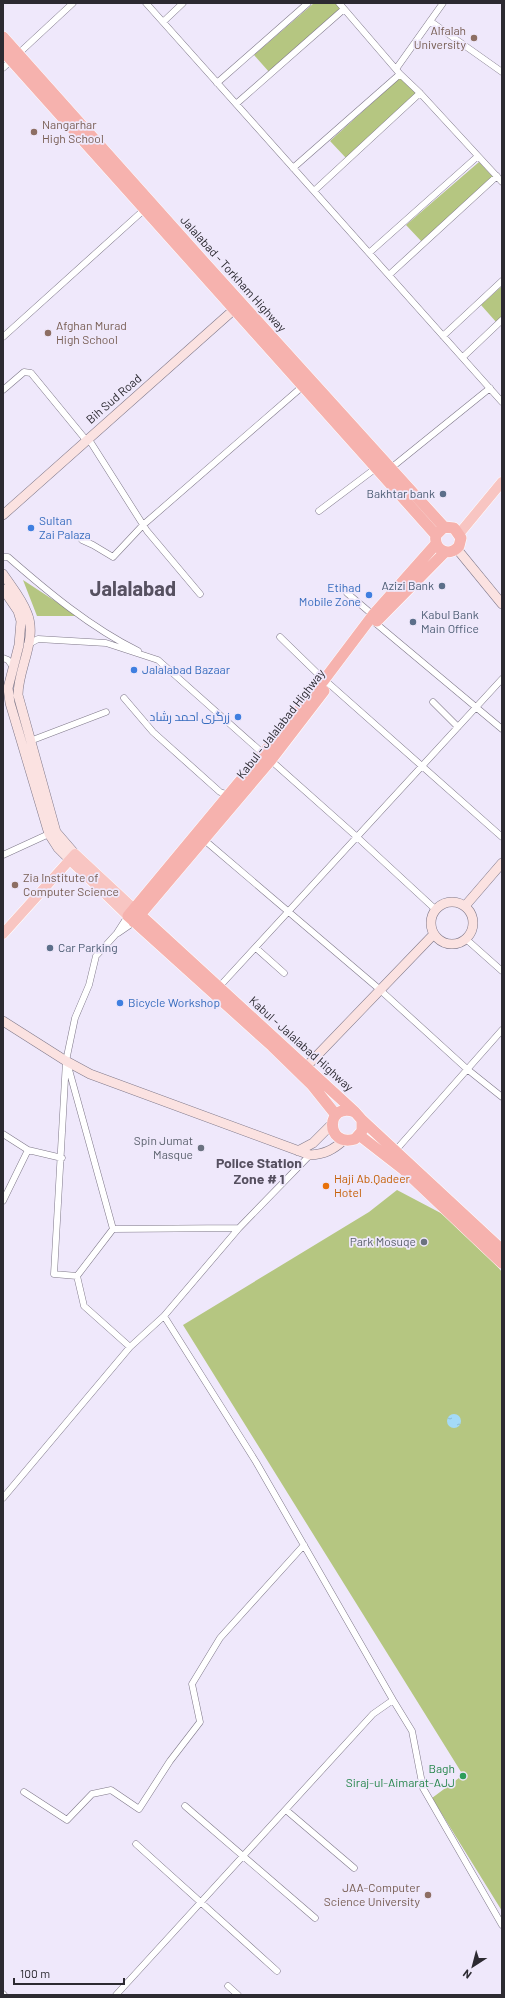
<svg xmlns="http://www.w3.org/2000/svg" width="505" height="1998" viewBox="0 0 505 1998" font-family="Barlow,Cairo,sans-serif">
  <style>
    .green { fill: #b5c681 }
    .water { fill: url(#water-ripples) }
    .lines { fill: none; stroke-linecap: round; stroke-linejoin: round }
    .minor-casing { stroke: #7f7889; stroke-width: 7 }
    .secondary-casing { stroke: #7f7889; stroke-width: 10 }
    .primary-casing { stroke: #fff; stroke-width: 11 }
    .trunk-casing { stroke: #fff; stroke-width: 12 }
    .minor { stroke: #fff; stroke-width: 6 }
    .secondary { stroke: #fbe2e1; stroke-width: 9 }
    .primary { stroke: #f8c5c2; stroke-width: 10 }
    .trunk { stroke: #f6b2ae; stroke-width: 11 }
    .education-dot { fill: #8d6e63; stroke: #efe8fb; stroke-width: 1.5 }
    .service-dot { fill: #5c6f8a; stroke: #efe8fb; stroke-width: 1.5 }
    .shop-dot { fill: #3f7fe0; stroke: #efe8fb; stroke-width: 1.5 }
    .worship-dot { fill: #6b7280; stroke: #efe8fb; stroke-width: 1.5 }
    .food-dot { fill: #e8710a; stroke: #efe8fb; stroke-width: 1.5 }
    .leisure-dot { fill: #2e9e5b; stroke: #efe8fb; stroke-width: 1.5 }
    .labels { text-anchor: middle; stroke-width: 3.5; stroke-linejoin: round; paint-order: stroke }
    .education-label { font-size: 12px; fill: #785e54; stroke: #efe8fb; text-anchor: start }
    .street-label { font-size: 12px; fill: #2c2a31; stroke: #efe8fb }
    .service-label { font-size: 12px; fill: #4e5e75; stroke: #efe8fb; text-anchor: end }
    .shop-label { font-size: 12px; fill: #366cbe; stroke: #efe8fb; text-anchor: start }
    .worship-label { font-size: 12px; fill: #5b616d; stroke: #efe8fb; text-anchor: end }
    .food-label { font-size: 12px; fill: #c56008; stroke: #efe8fb; text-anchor: start }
    .leisure-label { font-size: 12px; fill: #27864d; stroke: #efe8fb; text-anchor: end }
    .quarter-label { font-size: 14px; font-weight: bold; fill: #565060; stroke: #efe8fb }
    .town-label { font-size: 20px; font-weight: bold; fill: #565060; stroke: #efe8fb }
  </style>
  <defs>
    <pattern id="water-ripples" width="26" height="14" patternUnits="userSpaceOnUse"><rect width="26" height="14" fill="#a4daf7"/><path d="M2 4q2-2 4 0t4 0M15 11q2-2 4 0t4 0" fill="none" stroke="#8dbbd4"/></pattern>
  </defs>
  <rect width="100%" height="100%" fill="#efe8fb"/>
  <path class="green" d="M314,3H336L341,9L270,73L254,55Z
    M402,76L417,94L346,158L330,141Z
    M479,162L493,177L422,242L406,225Z
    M502,286V319L497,323L481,305Z
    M23,580L78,616H37Z
    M397,1190L452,1219L485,1252L502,1272V1911L432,1798L463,1775L183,1325L369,1212Z"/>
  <path class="water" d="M447 1421a7 7 0 1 1 14 0a7 7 0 1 1-14 0Z"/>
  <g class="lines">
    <defs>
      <path id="minor" d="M146,3L502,402
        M339,3L400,74L420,93L502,182
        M430,21L502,72
        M163,22L183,3
        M3,68L73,3
        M396,69L443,3
        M217,83L308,3
        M236,104L344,9
        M293,168L400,74
        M314,191L420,93
        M369,253L478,156
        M389,275L497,176
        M443,336L502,281
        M3,337L146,208
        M463,357L502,320
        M3,390L24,372L31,373L86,440L88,438L147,531L200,594
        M391,468L490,388
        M319,511L376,468
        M82,540L93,545L113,557L143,525L303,386
        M3,557H8C48,592 90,627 138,651
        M347,593L373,615
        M373,621L502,729
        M280,637L318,674L502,837
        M27,645L38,639L106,643L158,660L357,837L435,909
        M3,658L8,660L13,667
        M124,698L153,732L220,792L229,795
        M433,702L458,727
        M30,741L106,712
        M202,838L378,988L467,1069L502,1097
        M3,855L51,833
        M128,916L117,933L96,956L89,985L75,1018L66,1061L54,1274L77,1276L84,1306L130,1347L164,1316
        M118,933L134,922
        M466,939L502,971
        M256,948L284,973
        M219,987L502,679
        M68,1066L113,1229
        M3,1134L28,1150L62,1158
        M396,1150L502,1030
        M310,1155L239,1228L164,1316L256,1462L393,1700L412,1731L423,1788L502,1925
        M3,1201L28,1150
        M77,1276L113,1229L239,1228
        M3,1498L130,1347
        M24,1792L67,1820L92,1794L111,1790L139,1809L170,1761L200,1722L192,1684L220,1638L304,1545
        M185,1806L315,1918
        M286,1810L354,1868
        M136,1844L277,1971
        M228,1986L238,1995
        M3,1994L4,1995
        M116,1995L373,1714L393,1700"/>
      <path id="secondary" d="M3,515L238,306
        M457,549L502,604
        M3,574C11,586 22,599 27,613C38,639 18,668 18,695L56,832L75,854
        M3,589L18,611L21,621L19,645L8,688L10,703L49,834L58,848L70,860
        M431 923a21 21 0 1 1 42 0a21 21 0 1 1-42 0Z
        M465,906L502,863
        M3,1021L66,1061L90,1074L310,1155C325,1154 333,1150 344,1140
        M306,1067L434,934
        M298,1151L313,1143L332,1124"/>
      <path id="primary" d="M459,534L502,482
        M70,860L128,916
        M3,934L75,854L134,909"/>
      <path id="trunk" d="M3,37L195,252L444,527
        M3,51L436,535C433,550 449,558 459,546L461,538L454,528L444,527L436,535
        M377,621L445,552
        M136,911L355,1112
        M134,922L271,760L324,691
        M336,1115L312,1085L272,1046L128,916L324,680L373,615L436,544
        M362,1120V1131L355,1139C325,1148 325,1101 355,1112L362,1120L502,1250
        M359,1135L404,1170L502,1263"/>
    </defs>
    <use href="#minor" class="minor-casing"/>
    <use href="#secondary" class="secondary-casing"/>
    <use href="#primary" class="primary-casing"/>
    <use href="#trunk" class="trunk-casing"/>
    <use href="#minor" class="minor"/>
    <use href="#secondary" class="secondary"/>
    <use href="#primary" class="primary"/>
    <use href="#trunk" class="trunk"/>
  </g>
  <g class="education-dot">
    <circle cx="474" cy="38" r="4"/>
    <circle cx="34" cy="132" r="4"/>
    <circle cx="48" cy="333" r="4"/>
    <circle cx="15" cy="885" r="4"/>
    <circle cx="428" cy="1895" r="4"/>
  </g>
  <g class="service-dot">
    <circle cx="443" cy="494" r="4"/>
    <circle cx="442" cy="586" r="4"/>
    <circle cx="413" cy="622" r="4"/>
    <circle cx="50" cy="948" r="4"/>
  </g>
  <g class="shop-dot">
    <circle cx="31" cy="528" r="4"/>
    <circle cx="369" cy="595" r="4"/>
    <circle cx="134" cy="670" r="4"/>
    <circle cx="238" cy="717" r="4"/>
    <circle cx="120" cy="1003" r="4"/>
  </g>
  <g class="worship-dot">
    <circle cx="201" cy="1148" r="4"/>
    <circle cx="424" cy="1242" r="4"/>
  </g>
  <circle class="food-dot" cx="326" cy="1186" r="4"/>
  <circle class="leisure-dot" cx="463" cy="1776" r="4"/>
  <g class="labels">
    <g class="education-label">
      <text x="466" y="35" text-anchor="end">Alfalah<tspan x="466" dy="14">University</tspan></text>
      <text x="42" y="129">Nangarhar<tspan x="42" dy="14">High School</tspan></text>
      <text x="56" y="330">Afghan Murad<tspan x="56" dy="14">High School</tspan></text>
      <text x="23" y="882">Zia Institute of<tspan x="23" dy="14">Computer Science</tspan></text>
      <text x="420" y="1892" text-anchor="end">JAA-Computer<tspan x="420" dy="14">Science University</tspan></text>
    </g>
    <g class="street-label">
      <text transform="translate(233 274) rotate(48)" y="4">Jalalabad - Torkham Highway</text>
      <text transform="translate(114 399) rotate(-41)" y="4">Bih Sud Road</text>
      <text transform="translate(281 724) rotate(-52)" y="4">Kabul - Jalalabad Highway</text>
      <text transform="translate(301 1044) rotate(42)" y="4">Kabul - Jalalabad Highway</text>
    </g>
    <g class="service-label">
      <text x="435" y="498">Bakhtar bank</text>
      <text x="434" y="590">Azizi Bank</text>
      <text x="421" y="619" text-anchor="start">Kabul Bank<tspan x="421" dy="14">Main Office</tspan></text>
      <text x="58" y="952" text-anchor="start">Car Parking</text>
    </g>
    <g class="shop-label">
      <text x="39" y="525">Sultan<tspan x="39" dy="14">Zai Palaza</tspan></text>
      <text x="361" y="592" text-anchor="end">Etihad<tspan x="361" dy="14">Mobile Zone</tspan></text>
      <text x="142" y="674">Jalalabad Bazaar</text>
      <text x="230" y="721" text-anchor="end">زرگری احمد رشاد</text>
      <text x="128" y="1007">Bicycle Workshop</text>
    </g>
    <g class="worship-label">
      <text x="193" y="1145">Spin Jumat<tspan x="193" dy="14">Masque</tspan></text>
      <text x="416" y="1246">Park Mosuqe</text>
    </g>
    <g class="food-label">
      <text x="334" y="1183">Haji Ab.Qadeer<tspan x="334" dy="14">Hotel</tspan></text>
    </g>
    <g class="leisure-label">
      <text x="455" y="1773">Bagh<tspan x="455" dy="14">Siraj-ul-Aimarat-AJJ</tspan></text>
    </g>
    <g class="quarter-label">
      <text x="259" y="1168">Police Station<tspan x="259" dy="16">Zone # 1</tspan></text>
    </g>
    <g class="town-label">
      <text x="133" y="596">Jalalabad</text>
    </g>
  </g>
  <rect width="505" height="1998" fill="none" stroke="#2c2a31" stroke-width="8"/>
  <g transform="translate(473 1966) rotate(216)" stroke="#efe8fb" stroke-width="3" paint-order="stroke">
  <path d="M0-3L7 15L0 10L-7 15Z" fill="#2c2a31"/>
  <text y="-6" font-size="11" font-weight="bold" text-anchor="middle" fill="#2c2a31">N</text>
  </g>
  <path d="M14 1978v6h110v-6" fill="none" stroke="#2c2a31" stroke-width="2"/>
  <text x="20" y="1978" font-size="12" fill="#2c2a31" stroke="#efe8fb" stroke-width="3" paint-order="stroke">100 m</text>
</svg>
